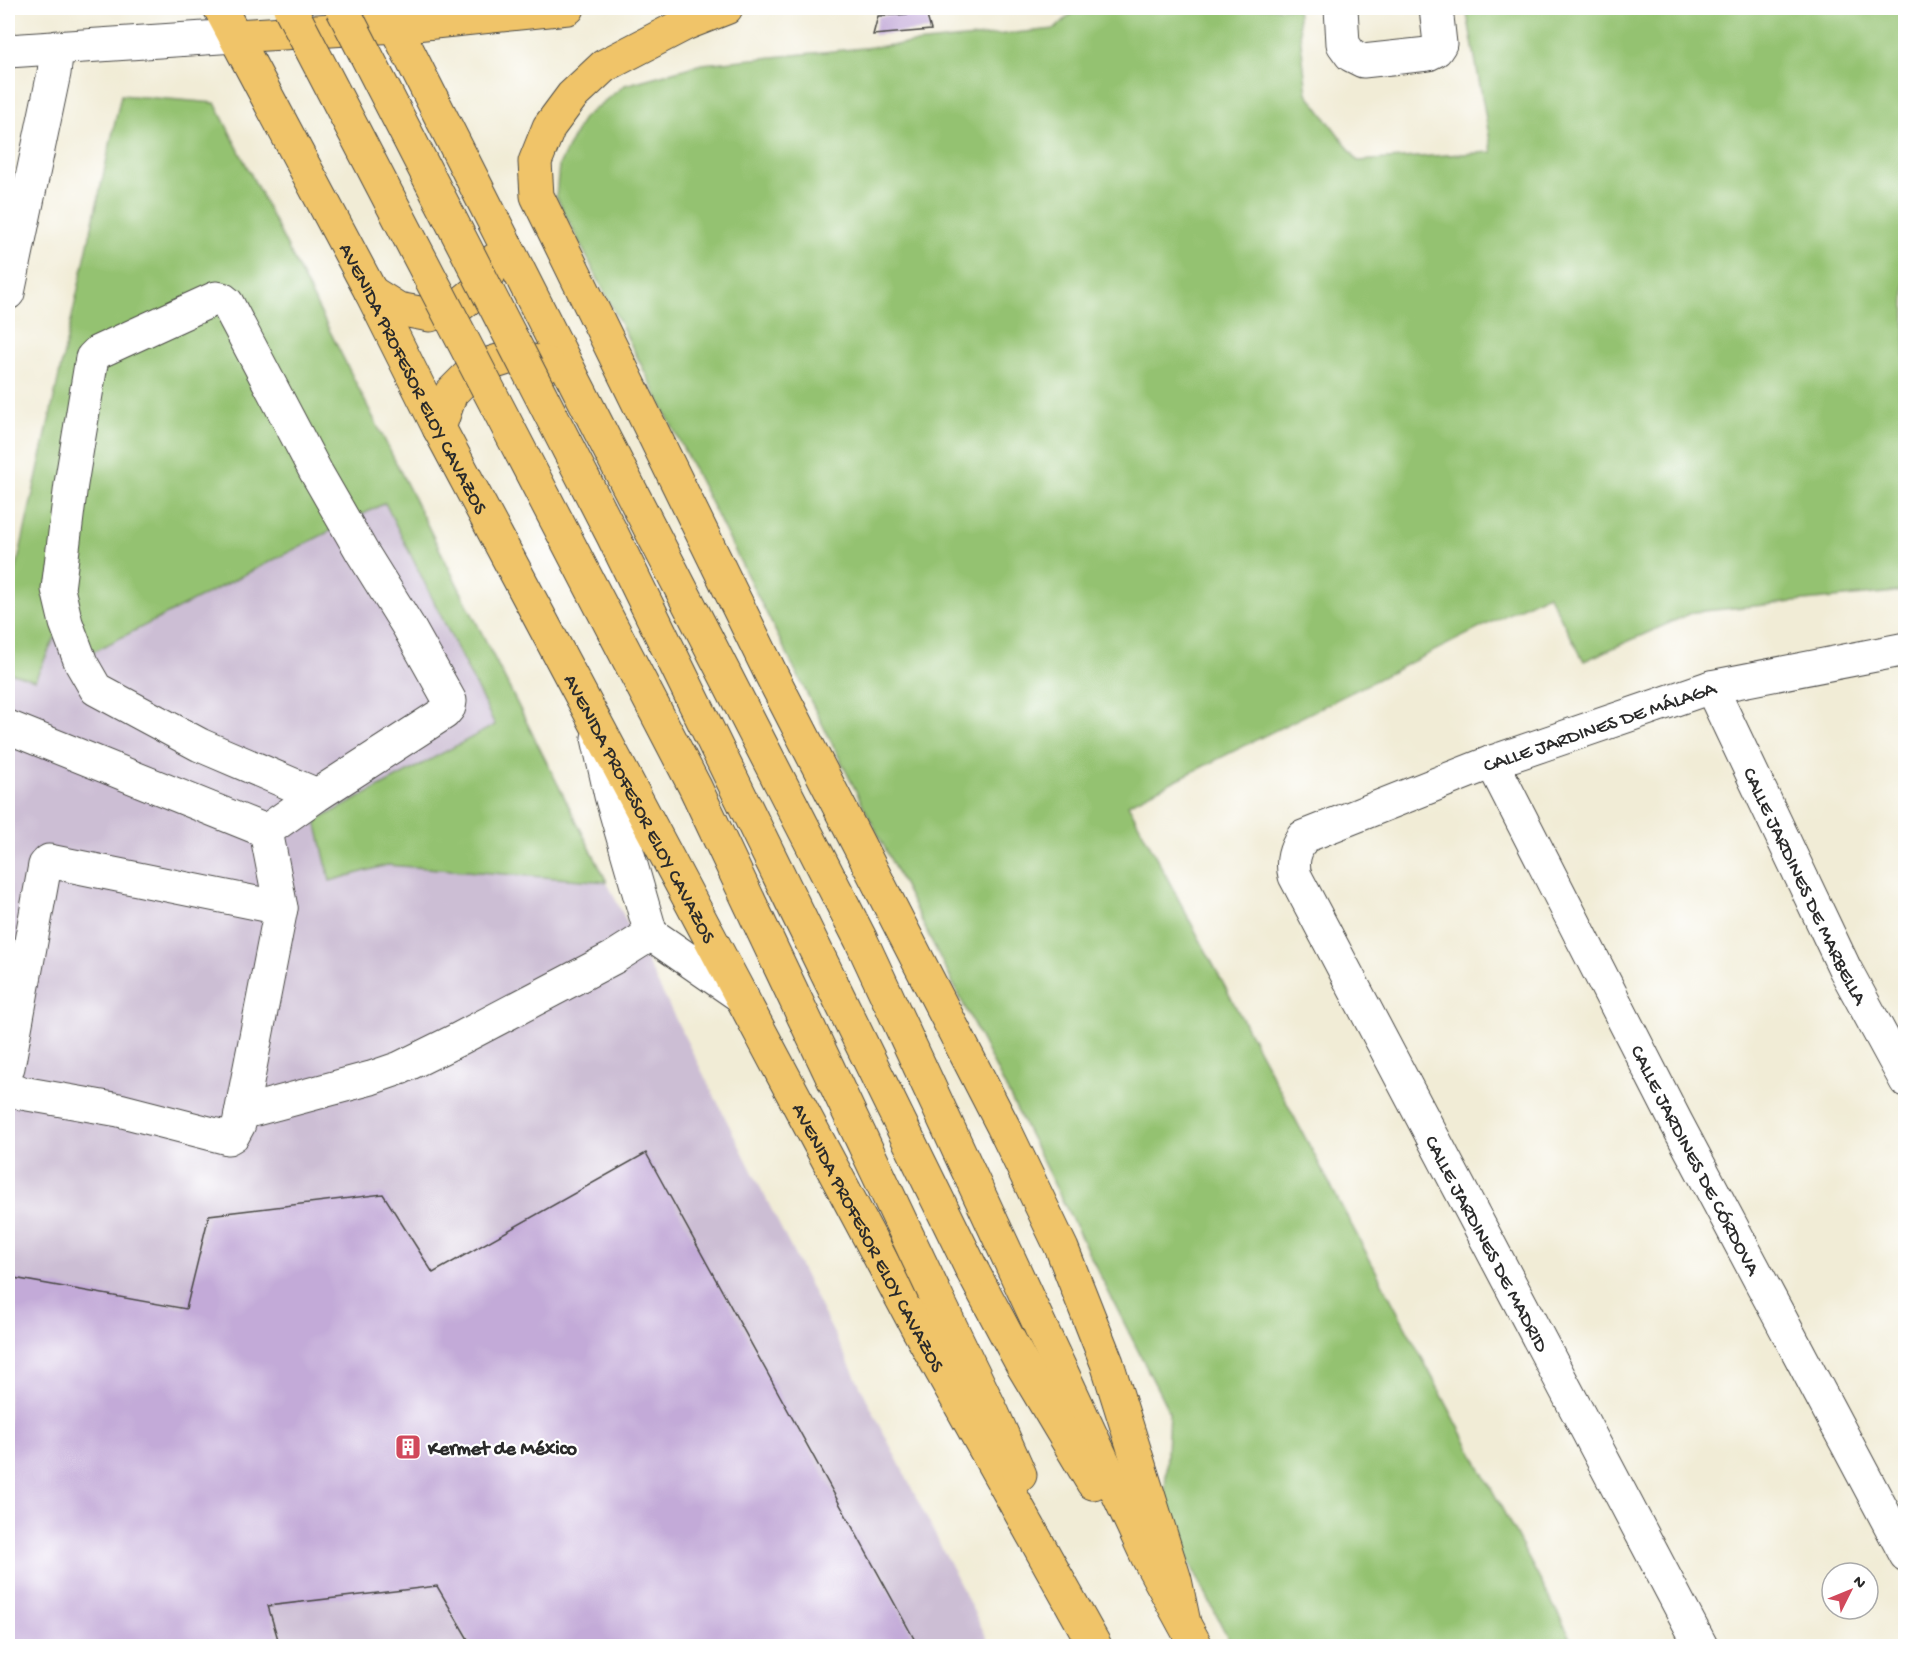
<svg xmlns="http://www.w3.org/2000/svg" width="1913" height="1654" viewBox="0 0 1913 1654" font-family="'Gochi Hand',sans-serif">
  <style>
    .industrial { fill: #ccbed4 }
    .green { fill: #94c271; stroke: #60764e; stroke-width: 1.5 }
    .building { fill: #c3aad8 }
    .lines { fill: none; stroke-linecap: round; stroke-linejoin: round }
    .minor-casing { stroke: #494845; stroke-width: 35 }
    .major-casing { stroke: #494845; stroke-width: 35 }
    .minor { stroke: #fff; stroke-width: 33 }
    .major { stroke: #f0c469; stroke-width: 33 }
    .major-bridge-casing { stroke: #494845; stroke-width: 35; stroke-linecap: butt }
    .major-bridge { stroke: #f0c469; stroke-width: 33 }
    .labels { text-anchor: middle; stroke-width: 4.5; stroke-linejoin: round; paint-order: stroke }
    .street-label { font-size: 20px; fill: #2b2b2b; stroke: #fff }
    .poi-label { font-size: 20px; font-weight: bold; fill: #2b2b2b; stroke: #fff; text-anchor: start }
  </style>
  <rect width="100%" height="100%" fill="#fff"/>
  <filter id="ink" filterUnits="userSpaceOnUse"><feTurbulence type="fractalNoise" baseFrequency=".0167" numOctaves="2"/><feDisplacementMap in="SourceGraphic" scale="12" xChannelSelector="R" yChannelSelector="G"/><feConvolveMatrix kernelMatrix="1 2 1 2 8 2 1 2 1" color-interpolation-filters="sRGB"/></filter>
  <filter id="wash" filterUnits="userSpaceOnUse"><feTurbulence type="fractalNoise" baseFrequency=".008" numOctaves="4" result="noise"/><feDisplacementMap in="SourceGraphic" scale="24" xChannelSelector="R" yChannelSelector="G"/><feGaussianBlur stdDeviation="1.35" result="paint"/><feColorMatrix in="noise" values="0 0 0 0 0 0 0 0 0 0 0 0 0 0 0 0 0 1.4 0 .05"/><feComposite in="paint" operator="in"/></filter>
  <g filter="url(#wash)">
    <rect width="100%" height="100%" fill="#f1ecd6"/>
    <path class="industrial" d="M121,95L215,103L991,1646H8V606Z"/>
    <path class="green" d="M1077,8H1297L1307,93L1358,161L1492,152L1466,8H1905V591L1694,612L1584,661L1548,594L1128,804L1575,1646H1232L1164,1512L1169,1412L556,196L559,165L583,118L625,85L702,64L1055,29Z
      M121,95L215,103L607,882L387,865L330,881L316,821L495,725L385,503L91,653L55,637L35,680L8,672V606Z"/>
    <g id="blocks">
      <path class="building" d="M926,13L931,30L873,35L878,16Z
        M646,1153L918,1646H472L437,1586L268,1606L280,1646H8V1277L186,1309L209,1215L383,1194L433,1273Z"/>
    </g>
  </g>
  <g filter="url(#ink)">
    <use href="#blocks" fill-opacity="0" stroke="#494845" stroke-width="1.5"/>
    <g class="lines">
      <defs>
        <g id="minor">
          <path d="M1341,8L1343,44L1351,55L1363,61L1428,54L1436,50L1440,44L1436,8"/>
          <path d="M8,51L235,36"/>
          <path d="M8,293L54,73L57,47"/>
          <path id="s1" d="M1711,687L1845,969L1906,1081"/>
          <path d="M8,727L266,831"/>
          <path d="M598,738L611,796L651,934L742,997"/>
          <path id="s2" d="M1492,762L1676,1122L1906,1555"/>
          <path d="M266,831L317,795L444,713L449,707L450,701L408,626L362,552L316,472L227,303L222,299L216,298L98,352L92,358L71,484L58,589L66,623L81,663L96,689L200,745L317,795"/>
          <path d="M8,1067L45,865L49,861L281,908"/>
          <path d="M8,1087L22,1093L119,1110L228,1138L233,1135L239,1124L281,908L266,831"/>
          <path d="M241,1113L371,1078L400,1068L457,1040L613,958L651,934"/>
          <path id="s3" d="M1701,1646L1295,876C1291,861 1295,850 1303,837L1492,762L1711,687L1906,649"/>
        </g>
        <g id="major">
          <path id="s4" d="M220,8L371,292L439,428L918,1329L1095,1646"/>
          <path d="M386,8L576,384L861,940L1147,1556L1196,1646"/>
          <path d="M726,8L685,24L604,66L572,96L549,127L535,162L537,196L772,676L1003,1126L1062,1249L1107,1363L1175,1580L1184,1623"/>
          <path d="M235,36L396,26L568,8"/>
          <path d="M371,292L398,309L430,315L460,305L484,285L495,260"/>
          <path d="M439,428L451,393L476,368L511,357L548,364"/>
          <path d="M973,1272L1023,1366L1093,1483"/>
          <path d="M934,1292L993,1414L1020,1475"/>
        </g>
      </defs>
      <use href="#minor" class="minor-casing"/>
      <use href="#major" class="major-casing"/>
      <use href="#minor" class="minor"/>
      <use href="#major" class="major"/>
      <defs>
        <path id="major-bridge" d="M290,8L695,787L934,1292
          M342,8L613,536L973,1272"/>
      </defs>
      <use href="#major-bridge" class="major-bridge-casing"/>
      <use href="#major-bridge" class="major-bridge"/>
    </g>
  </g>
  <defs>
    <symbol id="building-square" viewBox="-11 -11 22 22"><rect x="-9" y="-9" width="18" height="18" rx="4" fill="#d1495b" stroke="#fff"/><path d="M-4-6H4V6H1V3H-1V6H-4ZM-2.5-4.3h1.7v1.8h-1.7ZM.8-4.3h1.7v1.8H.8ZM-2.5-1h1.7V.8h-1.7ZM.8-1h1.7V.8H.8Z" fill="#fff"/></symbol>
  </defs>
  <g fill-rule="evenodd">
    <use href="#building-square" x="393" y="1432" width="30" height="30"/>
  </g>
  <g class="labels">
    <g class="street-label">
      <text dy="7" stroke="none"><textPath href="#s4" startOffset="418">AVENIDA PROFESOR ELOY CAVAZOS</textPath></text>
      <text dy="7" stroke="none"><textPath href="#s3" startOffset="1228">CALLE JARDINES DE MÁLAGA</textPath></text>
      <text dy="7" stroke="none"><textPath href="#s4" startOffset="904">AVENIDA PROFESOR ELOY CAVAZOS</textPath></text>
      <text dy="7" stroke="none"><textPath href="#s1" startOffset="220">CALLE JARDINES DE MARBELLA</textPath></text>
      <text dy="7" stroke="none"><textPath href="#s2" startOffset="447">CALLE JARDINES DE CÓRDOVA</textPath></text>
      <text dy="7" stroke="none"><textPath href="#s4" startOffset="1390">AVENIDA PROFESOR ELOY CAVAZOS</textPath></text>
      <text transform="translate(1488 1243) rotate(62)" y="7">CALLE JARDINES DE MADRID</text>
    </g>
    <g class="poi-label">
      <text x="428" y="1454">Kermet de México</text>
    </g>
  </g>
  <rect width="1913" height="1654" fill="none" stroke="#fff" stroke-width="30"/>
  <g transform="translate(1850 1591) rotate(47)"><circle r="28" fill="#ffffff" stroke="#aaaaaa" stroke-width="1.5"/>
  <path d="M0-4.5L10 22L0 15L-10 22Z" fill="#d1495b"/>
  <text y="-9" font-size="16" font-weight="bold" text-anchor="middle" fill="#2b2b2b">N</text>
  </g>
</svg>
